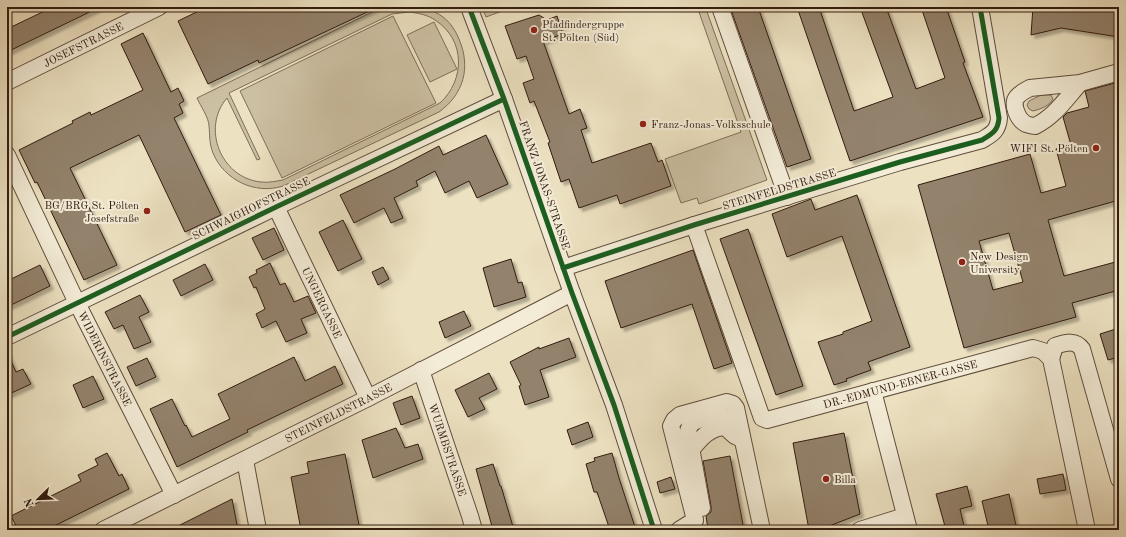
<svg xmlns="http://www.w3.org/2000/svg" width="1126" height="537" viewBox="0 0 1126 537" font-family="'Old Standard TT',serif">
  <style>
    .green { fill: #ccc0a3; stroke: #7f6e59; fill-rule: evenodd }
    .building { fill: #93826c; stroke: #321c0f; fill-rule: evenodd; filter: url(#shadow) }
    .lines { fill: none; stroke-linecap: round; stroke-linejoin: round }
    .minor-casing { stroke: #604d3c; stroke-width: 18 }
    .minor { stroke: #f3ecd7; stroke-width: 16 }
    .cycleway-casing { stroke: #f3ecd7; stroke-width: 8 }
    .cycleway { stroke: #1b5e20; stroke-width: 5 }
    .poi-dot { fill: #8f2418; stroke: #f3ecd7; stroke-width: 1.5 }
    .labels { text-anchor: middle; stroke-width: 4; stroke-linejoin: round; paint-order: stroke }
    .poi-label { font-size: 11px; fill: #321c0f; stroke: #f3ecd7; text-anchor: start }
    .street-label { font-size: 11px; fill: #321c0f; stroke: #f3ecd7 }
  </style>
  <defs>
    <filter id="shadow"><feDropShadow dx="3.5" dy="3.5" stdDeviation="1" flood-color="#0004"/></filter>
  </defs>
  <rect width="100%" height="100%" fill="#ece1c1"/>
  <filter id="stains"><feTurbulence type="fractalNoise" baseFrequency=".005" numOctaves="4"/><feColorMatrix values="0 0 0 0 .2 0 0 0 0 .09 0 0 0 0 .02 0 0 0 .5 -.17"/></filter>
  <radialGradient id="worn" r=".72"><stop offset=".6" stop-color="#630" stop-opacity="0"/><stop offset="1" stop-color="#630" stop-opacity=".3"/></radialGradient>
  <path class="green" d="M372,7C375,7 379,8 381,8C399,8 418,4 435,12C447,18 454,27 459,39C471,67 464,94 439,112L283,186C255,195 224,180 213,153C209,143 210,135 209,126C209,118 200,105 197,98L374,11ZM409,12C418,13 428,15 435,20C466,40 465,80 440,103L283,180C276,181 269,183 261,182C221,178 201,128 227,98L257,160L260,159L229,93L392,14Z
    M482,7H513L486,17Z
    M706,9L767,180L699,204L697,198L681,203L665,159L741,132L699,12Z
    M393,16L436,103L282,178L240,91Z
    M434,22L457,69L430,82L407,35Z
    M1041,95H1051L1053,99C1049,106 1041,109 1033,111L1029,109L1027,105L1029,101Z"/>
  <path class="building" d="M53,7H100L7,52V29Z
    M207,7H378L259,63L258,60L208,84L178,21Z
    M730,7H758L811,159L787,167Z
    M797,7H819L854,111L893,97L860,7H886L916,89L945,78L921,7H946L965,62L963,63L983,117L850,161Z
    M1033,7H1119V37L1061,28L1031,35Z
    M539,15L547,20L557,16L563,34L543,41L569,114L580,109L587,128L581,130L592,163L651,143L658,162L662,160L671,186L620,204L617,195L579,208L569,179L561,182L548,143L550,142L534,101L530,103L523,83L534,79L526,56L517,59L505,26Z
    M143,33L171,92L178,88L184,101L179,104L183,113L174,118L221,215L185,232L139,135L70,168L117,265L84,280L37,182L35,183L19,150L73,123L72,121L90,112L91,115L143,90L121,44Z
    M1119,82V200L1048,220L1064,276L1119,261V290L1072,303L1076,317L964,348L918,185L1030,154L1041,193L1066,186L1056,149L1071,145L1063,117L1067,113L1089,107L1085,91ZM1009,233L1023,282L993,290L979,241Z
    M486,135L508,184L477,198L469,181L445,193L435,171L416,181L418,186L394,198L403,218L391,223L384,208L354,223L340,195L395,169L439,146L443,155Z
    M857,195L910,347L868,362L871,370L846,379L847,381L834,385L818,342L843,334V332L872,321L842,236L787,257L772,214L811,199L815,210Z
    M343,220L362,259L338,271L319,232Z
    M274,228L284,250L263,260L252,238Z
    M748,229L803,386L776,395L720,239Z
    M693,250L732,363L714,369L692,304L621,328L605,281Z
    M511,259L518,283L522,282L526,297L494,307L483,268Z
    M270,263L280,285L285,283L294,302L308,296L316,313L301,319L307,333L286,342L276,321L262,328L256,314L265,309L256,287L254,288L249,277L257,273L256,270Z
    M205,264L213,280L181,296L173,280Z
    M40,265L50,286L7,307V281Z
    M383,267L389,279L378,285L372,272Z
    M140,295L149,312L139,317L151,342L134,349L123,325L114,329L105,312Z
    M464,311L471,326L445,338L439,322Z
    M1119,328V357L1108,360L1100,334Z
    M569,338L576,357L540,370L549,397L525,405L519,386L521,385L510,362L539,347V349Z
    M7,352L16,372L23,369L31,384L7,395Z
    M294,357L305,381L335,366L343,384L247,430L248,432L177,467L150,409L172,399L185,426L186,425L192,437L230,419L218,394Z
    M147,358L156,377L136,386L127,367Z
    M489,373L497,389L479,398L485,409L468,417L455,390Z
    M93,376L104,399L83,408L73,385Z
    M412,396L420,418L401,425L393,403Z
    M588,422L593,437L572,445L567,430Z
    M396,428L405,448L418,444L423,459L373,478L362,440Z
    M844,433L860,514L819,530H809L793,443Z
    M107,453L119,476L122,474L129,489L46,530H18L11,516L81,481L78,475L98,465L95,459Z
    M612,453L619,478L636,530H610L597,492H594L586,464L595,461L594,458Z
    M345,454L360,530H301L291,477L309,473L307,462Z
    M730,456L744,530H708L706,516L711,512V506L703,461Z
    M493,464L500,486H501L514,530H493L476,469Z
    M1063,474L1066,490L1040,494L1037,479Z
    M671,477L675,489L660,493L657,482Z
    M967,486L972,506L960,509L965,530H946L936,494Z
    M1009,494L1017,530H989L982,501Z
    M232,499L238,530H170Z"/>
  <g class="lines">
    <defs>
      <g id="minor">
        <path d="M469,7L504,99L572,293L614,405L654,530"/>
        <path d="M720,7L787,197"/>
        <path id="s1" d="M7,82L159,7"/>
        <path d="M1080,83C1066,99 1054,117 1035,126C1033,126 1029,125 1026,124C1018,120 1011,104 1017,97C1020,93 1026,90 1030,88L1080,83L1119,72"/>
        <path id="s2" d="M7,155L77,303L174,495"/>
        <path id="s3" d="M276,207L368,398"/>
        <path id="s4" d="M694,225L762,418L767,420L1033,348L1043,351L1051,359L1087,530"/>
        <path d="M563,268L694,225L900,162L982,140C992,134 998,131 999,118L980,7"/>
        <path d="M7,337L276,207L504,99"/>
        <path d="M1051,359L1055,346C1065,343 1075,339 1082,349L1119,479"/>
        <path id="s5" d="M421,370L470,516L474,530"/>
        <path d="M873,391L909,530"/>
        <path d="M692,449C701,438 709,428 725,427L735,436"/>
        <path d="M245,460L258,530"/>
        <path d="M702,508L688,431L691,423C703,418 722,411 732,423C735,427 737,433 739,438"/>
        <path id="s6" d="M103,530L368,398L572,293"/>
        <path d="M679,530L695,520L671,426L674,420L680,415L727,402L733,404L736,408L762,530"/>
        <path d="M860,530L905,516"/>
      </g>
    </defs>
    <use href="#minor" class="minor-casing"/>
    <use href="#minor" class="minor"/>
    <defs>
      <path id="cycleway" d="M469,7L504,99L572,293L614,405L654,530
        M563,268L694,225L900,162L982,140C992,134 998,131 999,118L980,7
        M7,337L276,207L504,99"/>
    </defs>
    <use href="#cycleway" class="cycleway-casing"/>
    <use href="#cycleway" class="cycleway"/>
  </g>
  <g class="poi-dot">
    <circle cx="534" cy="30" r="4"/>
    <circle cx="643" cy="124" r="4"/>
    <circle cx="1096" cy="148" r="4"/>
    <circle cx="147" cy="211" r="4"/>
    <circle cx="962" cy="262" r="4"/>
    <circle cx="826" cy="479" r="4"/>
  </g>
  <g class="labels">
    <g class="poi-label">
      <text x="542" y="28">Pfadfindergruppe<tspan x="542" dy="13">St. Pölten (Süd)</tspan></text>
      <text x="651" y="128">Franz-Jonas-Volksschule</text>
      <text x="1088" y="152" text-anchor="end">WIFI St. Pölten</text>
      <text x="139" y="209" text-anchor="end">BG/BRG St. Pölten<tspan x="139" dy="13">Josefstraße</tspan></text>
      <text x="970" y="260">New Design<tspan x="970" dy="13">University</tspan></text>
      <text x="834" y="483">Billa</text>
    </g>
    <g class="street-label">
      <text dy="4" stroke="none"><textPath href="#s1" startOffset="85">JOSEFSTRASSE</textPath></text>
      <text transform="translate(545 185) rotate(71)" y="4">FRANZ JONAS-STRASSE</text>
      <text transform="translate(779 189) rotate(-17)" y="4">STEINFELDSTRASSE</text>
      <text transform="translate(251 208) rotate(-26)" y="4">SCHWAIGHOFSTRASSE</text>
      <text dy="4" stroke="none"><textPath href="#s3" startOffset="106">UNGERGASSE</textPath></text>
      <text dy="4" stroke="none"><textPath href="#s2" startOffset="226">WIDERINSTRASSE</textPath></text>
      <text dy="4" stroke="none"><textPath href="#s4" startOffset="348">DR.-EDMUND-EBNER-GASSE</textPath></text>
      <text dy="4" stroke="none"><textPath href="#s6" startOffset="263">STEINFELDSTRASSE</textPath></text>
      <text dy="4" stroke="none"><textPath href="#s5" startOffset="84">WURMBSTRASSE</textPath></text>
    </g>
  </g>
  <rect width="1126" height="537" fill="none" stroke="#ece1c1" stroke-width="24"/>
  <rect x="8" y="8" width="1110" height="521" fill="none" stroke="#321c0f" stroke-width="2"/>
  <rect x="12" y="12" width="1102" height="513" fill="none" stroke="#321c0f"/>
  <g transform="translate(38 499) rotate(247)" stroke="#f3ecd7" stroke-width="3" paint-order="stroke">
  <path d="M0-3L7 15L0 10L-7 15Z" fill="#321c0f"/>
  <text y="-6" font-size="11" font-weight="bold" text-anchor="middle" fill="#321c0f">N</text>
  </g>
  <rect width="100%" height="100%" filter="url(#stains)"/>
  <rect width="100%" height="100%" fill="url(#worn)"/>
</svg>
